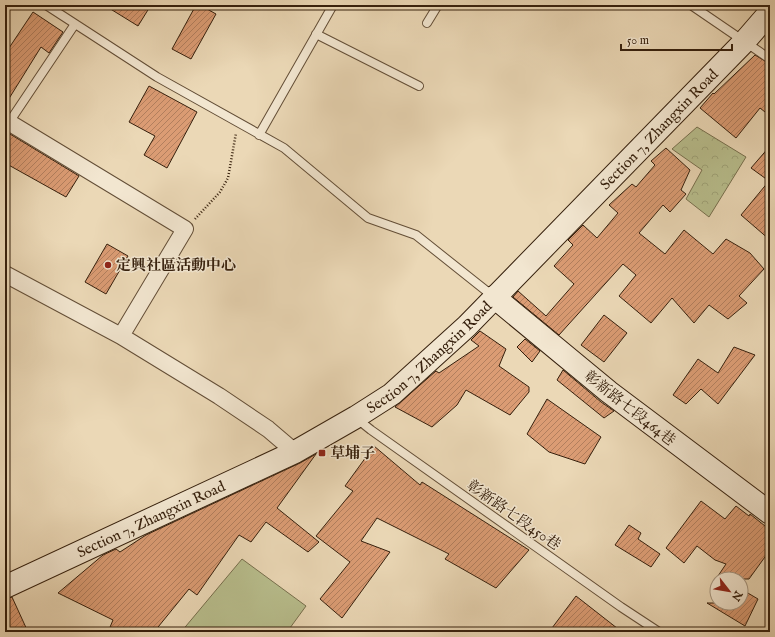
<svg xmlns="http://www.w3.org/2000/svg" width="775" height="637" viewBox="0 0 775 637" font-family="'IM FELL English','Noto Serif TC',serif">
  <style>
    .grass { fill: #b8be8d; stroke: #776f4d }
    .forest { fill: url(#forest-crowns); stroke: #776f4d }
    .building { fill: url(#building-hatch); stroke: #36200d }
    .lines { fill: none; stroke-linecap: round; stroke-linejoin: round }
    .lane-casing { stroke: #634e37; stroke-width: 10 }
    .street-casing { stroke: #634e37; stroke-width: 18 }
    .secondary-casing { stroke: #36200d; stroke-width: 24 }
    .path { stroke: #36200d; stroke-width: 2.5; stroke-dasharray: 1 2; stroke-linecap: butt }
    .lane { stroke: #f2e6d0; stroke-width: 8 }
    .street { stroke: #f2e6d0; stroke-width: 16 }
    .secondary { stroke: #f2e6d0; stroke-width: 22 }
    .poi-dot { fill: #8f2418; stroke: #f2e6d0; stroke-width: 1.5 }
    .labels { text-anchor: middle; stroke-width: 3; stroke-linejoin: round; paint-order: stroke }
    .street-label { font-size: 15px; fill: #36200d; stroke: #f2e6d0 }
    .poi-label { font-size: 15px; font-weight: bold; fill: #36200d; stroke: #f2e6d0; text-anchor: start }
  </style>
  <defs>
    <pattern id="forest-crowns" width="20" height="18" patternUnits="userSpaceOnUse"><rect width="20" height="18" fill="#b8be8d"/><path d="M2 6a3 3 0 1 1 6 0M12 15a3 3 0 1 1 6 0" fill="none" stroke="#9fa378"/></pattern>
    <pattern id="building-hatch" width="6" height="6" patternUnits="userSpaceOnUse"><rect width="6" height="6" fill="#db9c74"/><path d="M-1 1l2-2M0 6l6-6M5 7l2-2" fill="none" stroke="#b27f5e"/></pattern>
  </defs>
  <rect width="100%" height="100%" fill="#ebd8b6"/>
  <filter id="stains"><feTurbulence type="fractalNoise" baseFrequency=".005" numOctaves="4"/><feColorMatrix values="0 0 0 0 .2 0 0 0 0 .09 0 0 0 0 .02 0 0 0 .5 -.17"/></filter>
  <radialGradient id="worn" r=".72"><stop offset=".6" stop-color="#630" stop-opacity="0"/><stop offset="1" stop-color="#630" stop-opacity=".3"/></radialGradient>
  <path class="grass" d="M242,559L306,606L287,632H181Z"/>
  <path class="forest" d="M697,127L746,157L709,217L686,199L702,170L672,149Z"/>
  <path class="building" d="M104,5H151L138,26Z
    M196,5H200L216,14L191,59L172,49Z
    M33,12L63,32L49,53L41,47L5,105V54Z
    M755,55L770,64V116L760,108L736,138L700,108L713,93L714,94Z
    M149,86L197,112L167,168L144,155L155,136L129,122Z
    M5,131L79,176L66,197L5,163Z
    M770,146V240L741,215L769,181L751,168Z
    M666,148L690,170L681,190L686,194L670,212L663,205L639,233L665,254L684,230L713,254L726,239L750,253L764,269L739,296L747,303L728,319L709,305L694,323L672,298L651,323L619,296L636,275L623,264L559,335L513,297L518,291L546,316L574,284L554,266L573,245L568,240L583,225L597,238L618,213L609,205L632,184L636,187L655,165L651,161Z
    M107,244L128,256L106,294L85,282Z
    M604,315L627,333L604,362L581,345Z
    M480,331L506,349L499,366L529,387V392L510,415L466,390L457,405L432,427L395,407L436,371L439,373L479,346L471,340Z
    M525,339L540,351L532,362L517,347Z
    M734,347L755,355L718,404L701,389L686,404L673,395L698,359L718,373Z
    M563,370L601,402L614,411L604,418L557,380Z
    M547,399L601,437L585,464L549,452L527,434Z
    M374,446L420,485L422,482L529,550L496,588L445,559L449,554L377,518L361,541L390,552L342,618L320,599L350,562L316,536L353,491L345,486Z
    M316,454L277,508L319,542L308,552L266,522L251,542L239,535L197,595L189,589L154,632H108L113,620L58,593L103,555L116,549L120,552L146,535L300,463Z
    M701,501L725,519L736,506L749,516L750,514L770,530V550L749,579H716L726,564L715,560L697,546L684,563L666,548Z
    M629,525L641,533L638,539L660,554L651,567L615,545Z
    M741,589L758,599L745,626L707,603H741Z
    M576,596L622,632H549Z
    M12,597L28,632H5V599Z"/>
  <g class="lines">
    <defs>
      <path id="lane" d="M46,5L157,77L284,148L368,218L416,235L494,297
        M691,5L770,59
        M427,23L438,5
        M316,34L419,86
        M8,124L75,24
        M259,135L333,5
        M356,418L371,430L621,607L659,632"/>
      <path id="street" d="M5,120L185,229L121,336
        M5,274L121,336L219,396L268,429L295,452"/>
      <g id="secondary">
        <path d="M494,297L609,392L770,513"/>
        <path id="s1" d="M5,587L295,452L356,417L392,394L467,326L744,42L770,12"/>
      </g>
    </defs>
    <use href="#lane" class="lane-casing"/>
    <use href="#street" class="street-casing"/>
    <use href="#secondary" class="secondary-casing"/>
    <path class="path" d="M195,219L220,192L228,178L236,133"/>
    <use href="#lane" class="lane"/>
    <use href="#street" class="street"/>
    <use href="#secondary" class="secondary"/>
  </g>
  <g class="poi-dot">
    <circle cx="108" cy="265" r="4"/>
    <rect x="318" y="449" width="8" height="8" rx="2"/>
  </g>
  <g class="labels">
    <g class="street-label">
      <text dy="5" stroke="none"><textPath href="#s1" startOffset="809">Section 7, Zhangxin Road</textPath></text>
      <text dy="5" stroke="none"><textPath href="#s1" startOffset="485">Section 7, Zhangxin Road</textPath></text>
      <text transform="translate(630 408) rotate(38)" y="5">彰新路七段464巷</text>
      <text transform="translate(514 515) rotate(35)" y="5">彰新路七段450巷</text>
      <text dy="5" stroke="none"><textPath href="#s1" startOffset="161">Section 7, Zhangxin Road</textPath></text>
    </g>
    <g class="poi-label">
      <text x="116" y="270">定興社區活動中心</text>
      <text x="330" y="458">草埔子</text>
    </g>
  </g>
  <rect width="775" height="637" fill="none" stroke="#ebd8b6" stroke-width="20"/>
  <rect x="6" y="6" width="763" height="625" fill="none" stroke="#36200d" stroke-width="2"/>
  <rect x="10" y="10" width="755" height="617" fill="none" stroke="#36200d"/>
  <g transform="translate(729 591) rotate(121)"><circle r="19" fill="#f2e6d0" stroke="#a79782"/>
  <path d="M0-3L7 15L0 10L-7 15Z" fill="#8f2418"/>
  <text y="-6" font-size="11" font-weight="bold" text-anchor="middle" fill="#36200d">N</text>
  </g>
  <path d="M621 44v6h111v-6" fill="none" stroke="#36200d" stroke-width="2"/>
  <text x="627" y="44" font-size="12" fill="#36200d" stroke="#f2e6d0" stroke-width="3" paint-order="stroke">50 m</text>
  <rect width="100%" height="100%" filter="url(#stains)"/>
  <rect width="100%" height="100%" fill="url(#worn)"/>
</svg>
